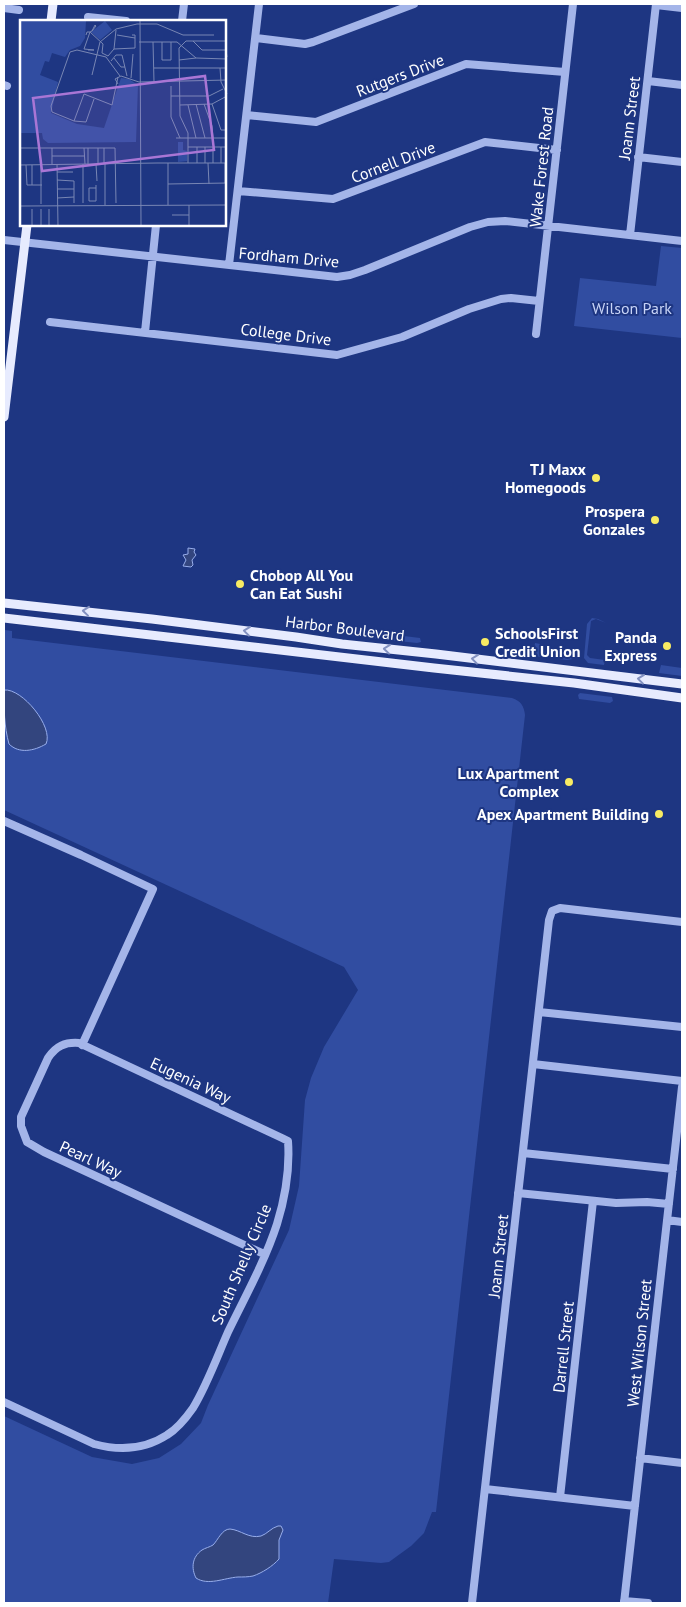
<svg xmlns="http://www.w3.org/2000/svg" width="686" height="1607" viewBox="0 0 686 1607" font-family="'PT Sans',sans-serif">
  <style>
    .green { fill: #314da1 }
    .water { fill: #33457e; stroke: #97adeb }
    .lines { fill: none; stroke-linecap: round; stroke-linejoin: round }
    .minor { stroke: #a4b5e9; stroke-width: 8 }
    .major { stroke: #e7ebfe; stroke-width: 9 }
    .oneway { stroke: #8290c0 }
    .poi-dot { fill: #f8eb63; stroke: #1e3682; stroke-width: 2 }
    .labels { text-anchor: middle; stroke-width: 4; stroke-linejoin: round; paint-order: stroke }
    .street-label { font-size: 16px; fill: #fff; stroke: #1e3682 }
    .park-label { font-size: 16px; fill: #c8d4f7; stroke: #1e3682 }
    .poi-label { font-size: 16px; font-weight: bold; fill: #fff; stroke: #1e3682; text-anchor: end }
    .inset-road { fill: none; stroke: #7886b4; stroke-width: 1 }
    .view { fill: #a976d5; fill-opacity: 0.15; stroke: #a976d5; stroke-width: 2.5 }
    .inset-edge { fill: none; stroke: #fff; stroke-width: 2.5 }
  </style>
  <rect width="100%" height="100%" fill="#1e3682"/>
  <path class="green" d="M661,246L682,248V338L574,326L580,278L656,286Z
    M592,618L598,619L606,623L596,619L591,621L587,655L590,658L605,660L604,665L588,663L584,658L587,624Z
    M353,626H356V630L420,638L421,642L417,643L352,636Z
    M5,630L12,631V638L512,698C521,701 524,706 525,715L436,1512H432L424,1533L411,1546L389,1562L381,1563L334,1559L328,1603H4V1416L92,1457L132,1464L159,1458L181,1444L201,1423L208,1405L289,1230L299,1186L305,1100L311,1078L324,1047L358,990L344,967L4,810V633Z
    M535,643L540,644V653L573,657V659L567,660L533,656Z
    M661,665L682,668V676L659,673Z
    M580,693L612,697L613,701L610,703L579,699L578,695Z"/>
  <path class="water" d="M188,548L195,549L194,552L196,555L192,560L193,565L191,567L183,566L186,560L183,555L188,554Z
    M4,690C22,688 54,727 46,744C34,751 19,754 9,744C4,726 4,709 4,690Z
    M278,1526H281L283,1530L279,1540V1559C273,1566 262,1573 253,1576C248,1577 243,1577 238,1577C224,1578 208,1586 196,1578C191,1568 192,1557 202,1550C205,1548 210,1547 213,1545C218,1540 222,1529 230,1529C241,1530 249,1539 261,1536C267,1534 271,1528 278,1526Z"/>
  <g class="lines">
    <path class="minor" d="M656,5L682,8
      M4,8L19,10
      M88,17L126,21
      M182,21L184,4
      M256,38L305,44L313,42L414,4
      M648,81L682,85
      M4,85L7,86
      M247,115L316,122L466,64L565,72
      M638,157L682,162
      M238,191L333,199L485,142L557,150
      M630,235L656,4
      M4,240L337,277L350,275L365,270L470,227L488,222L505,221L682,241
      M229,265L259,4
      M50,322L337,355L402,337L469,309L501,299L511,298L539,301
      M145,332L156,225
      M536,334L573,4
      M4,821L81,855L153,889L82,1045
      M539,1012L682,1027
      M533,1064L682,1081
      M523,1153L673,1169
      M518,1193L616,1203L647,1202L669,1204
      M667,1220L682,1222
      M4,1402L94,1444C120,1451 144,1450 167,1435C177,1429 186,1418 193,1408C207,1385 217,1357 228,1332C245,1297 265,1261 277,1224C285,1198 290,1169 288,1141L282,1138L79,1043C65,1042 56,1046 48,1058L21,1117V1126L27,1142L44,1152L264,1254
      M640,1458L682,1463
      M485,1489L635,1506
      M560,1497L593,1201
      M624,1601L648,1603
      M472,1603L549,920L552,911L560,908L682,922
      M624,1603L682,1087"/>
    <path class="major" d="M51,21L53,4
      M4,417L27,225
      M4,603L152,619L296,637L342,644L436,654L682,684
      M4,618L434,668L574,683L682,698"/>
  </g>
  <defs><path id="oneway-chevron" d="M-2-3.5L2.5 0L-2 3.5" fill="none" stroke-width="1.6" stroke-linecap="round" stroke-linejoin="round" transform="scale(1.25)"/></defs>
  <g class="oneway">
    <use href="#oneway-chevron" transform="translate(86 611) rotate(-174)"/>
    <use href="#oneway-chevron" transform="translate(247 631) rotate(-173)"/>
    <use href="#oneway-chevron" transform="translate(387 649) rotate(-174)"/>
    <use href="#oneway-chevron" transform="translate(475 659) rotate(-173)"/>
    <use href="#oneway-chevron" transform="translate(641 679) rotate(-173)"/>
  </g>
  <g class="poi-dot">
    <circle cx="596" cy="478" r="5"/>
    <circle cx="655" cy="520" r="5"/>
    <circle cx="240" cy="584" r="5"/>
    <circle cx="485" cy="642" r="5"/>
    <circle cx="667" cy="646" r="5"/>
    <circle cx="569" cy="782" r="5"/>
    <circle cx="659" cy="814" r="5"/>
  </g>
  <g class="labels">
    <g class="street-label">
      <text transform="translate(400 75) rotate(-21)" y="6">Rutgers Drive</text>
      <text transform="translate(629 118) rotate(-83)" y="6">Joann Street</text>
      <text transform="translate(393 162) rotate(-21)" y="6">Cornell Drive</text>
      <text transform="translate(541 167) rotate(-84)" y="6">Wake Forest Road</text>
      <text transform="translate(289 257) rotate(5)" y="6">Fordham Drive</text>
      <text transform="translate(286 334) rotate(7)" y="6">College Drive</text>
      <text transform="translate(345 628) rotate(7)" y="6">Harbor Boulevard</text>
      <text transform="translate(191 1080) rotate(25)" y="6">Eugenia Way</text>
      <text transform="translate(91 1159) rotate(25)" y="6">Pearl Way</text>
      <text transform="translate(498 1256) rotate(-84)" y="6">Joann Street</text>
      <text transform="translate(241 1264) rotate(-67)" y="6">South Shelly Circle</text>
      <text transform="translate(639 1343) rotate(-84)" y="6">West Wilson Street</text>
      <text transform="translate(563 1347) rotate(-84)" y="6">Darrell Street</text>
    </g>
    <g class="park-label">
      <text x="632" y="314">Wilson Park</text>
    </g>
    <g class="poi-label">
      <text x="586" y="475">TJ Maxx<tspan x="586" dy="18">Homegoods</tspan></text>
      <text x="645" y="517">Prospera<tspan x="645" dy="18">Gonzales</tspan></text>
      <text x="250" y="581" text-anchor="start">Chobop All You<tspan x="250" dy="18">Can Eat Sushi</tspan></text>
      <text x="495" y="639" text-anchor="start">SchoolsFirst<tspan x="495" dy="18">Credit Union</tspan></text>
      <text x="657" y="643">Panda<tspan x="657" dy="18">Express</tspan></text>
      <text x="559" y="779">Lux Apartment<tspan x="559" dy="18">Complex</tspan></text>
      <text x="649" y="820">Apex Apartment Building</text>
    </g>
  </g>
  <g transform="translate(20 20)">
    <rect width="206" height="206" fill="#1e3682"/>
    <path d="M0,1H66L65,18L60,26L50,30L45,37L32,33L29,42L25,41L20,55L38,62L31,93L57,104L84,108L101,58L109,59L118,65L116,122L28,123L23,119L22,113H0ZM85,1L92,10L80,20L71,12ZM158,122H163V130L167,131V141L158,142Z" fill="#314da1"/>
    <path class="inset-road" d="M120,0L121,206M70,12L83,24L82,33L88,36L94,29L96,10M66,15L67,12H70L72,11L76,6L75,5L72,11M97,15L115,18M173,21L182,30H206L207,37M119,22H157L176,38L207,39M133,22L134,62M142,22V40H151V22M94,29L115,28V15H112M68,30H74L64,29L70,12M94,38L101,47H105M159,40L176,38M91,41L96,35H102L107,56M134,48H207M200,48L201,62L207,74M72,55L80,22L96,9L117,4H137L163,15H194M111,58L113,34M119,62L207,60M98,64L95,59L101,56L119,62M151,66V97L160,118M151,76H189L203,69M74,79L66,102L54,101L32,92L31,86L50,32L57,30L86,37L100,56M176,84L185,118M184,84L192,106L193,118M192,84L201,110H207M160,85L192,84L207,76M168,85L176,118M54,101L64,74L92,85L98,57M156,118H207M168,127H207M177,127V143M185,127V143M193,127V143M201,127V143M0,128H95L96,183M32,128V144M64,128L65,144M68,128V144M78,128V144M84,128V144M32,136H64M137,143H207M148,143V185M168,143V113L160,96L159,28L166,21H207M188,143L189,164M205,143V163M37,144L38,206M63,144V183M76,144L77,161M0,145L137,143M6,145L7,165H22M12,145V165M37,152H53M37,160L54,161V183M148,164L207,163M76,168H69V181H76V165M37,169H54M37,178L54,177M21,184V145M85,185V144M169,185V205M0,186L207,185M29,189V206M152,195H169M12,206V189M21,206V189M118,206H173"/>
    <path class="view" d="M185,56L194,130L22,151L13,78Z"/>
    <rect width="206" height="206" class="inset-edge"/>
  </g>
  <rect width="686" height="1607" fill="none" stroke="#ffffff" stroke-width="10"/>
</svg>
